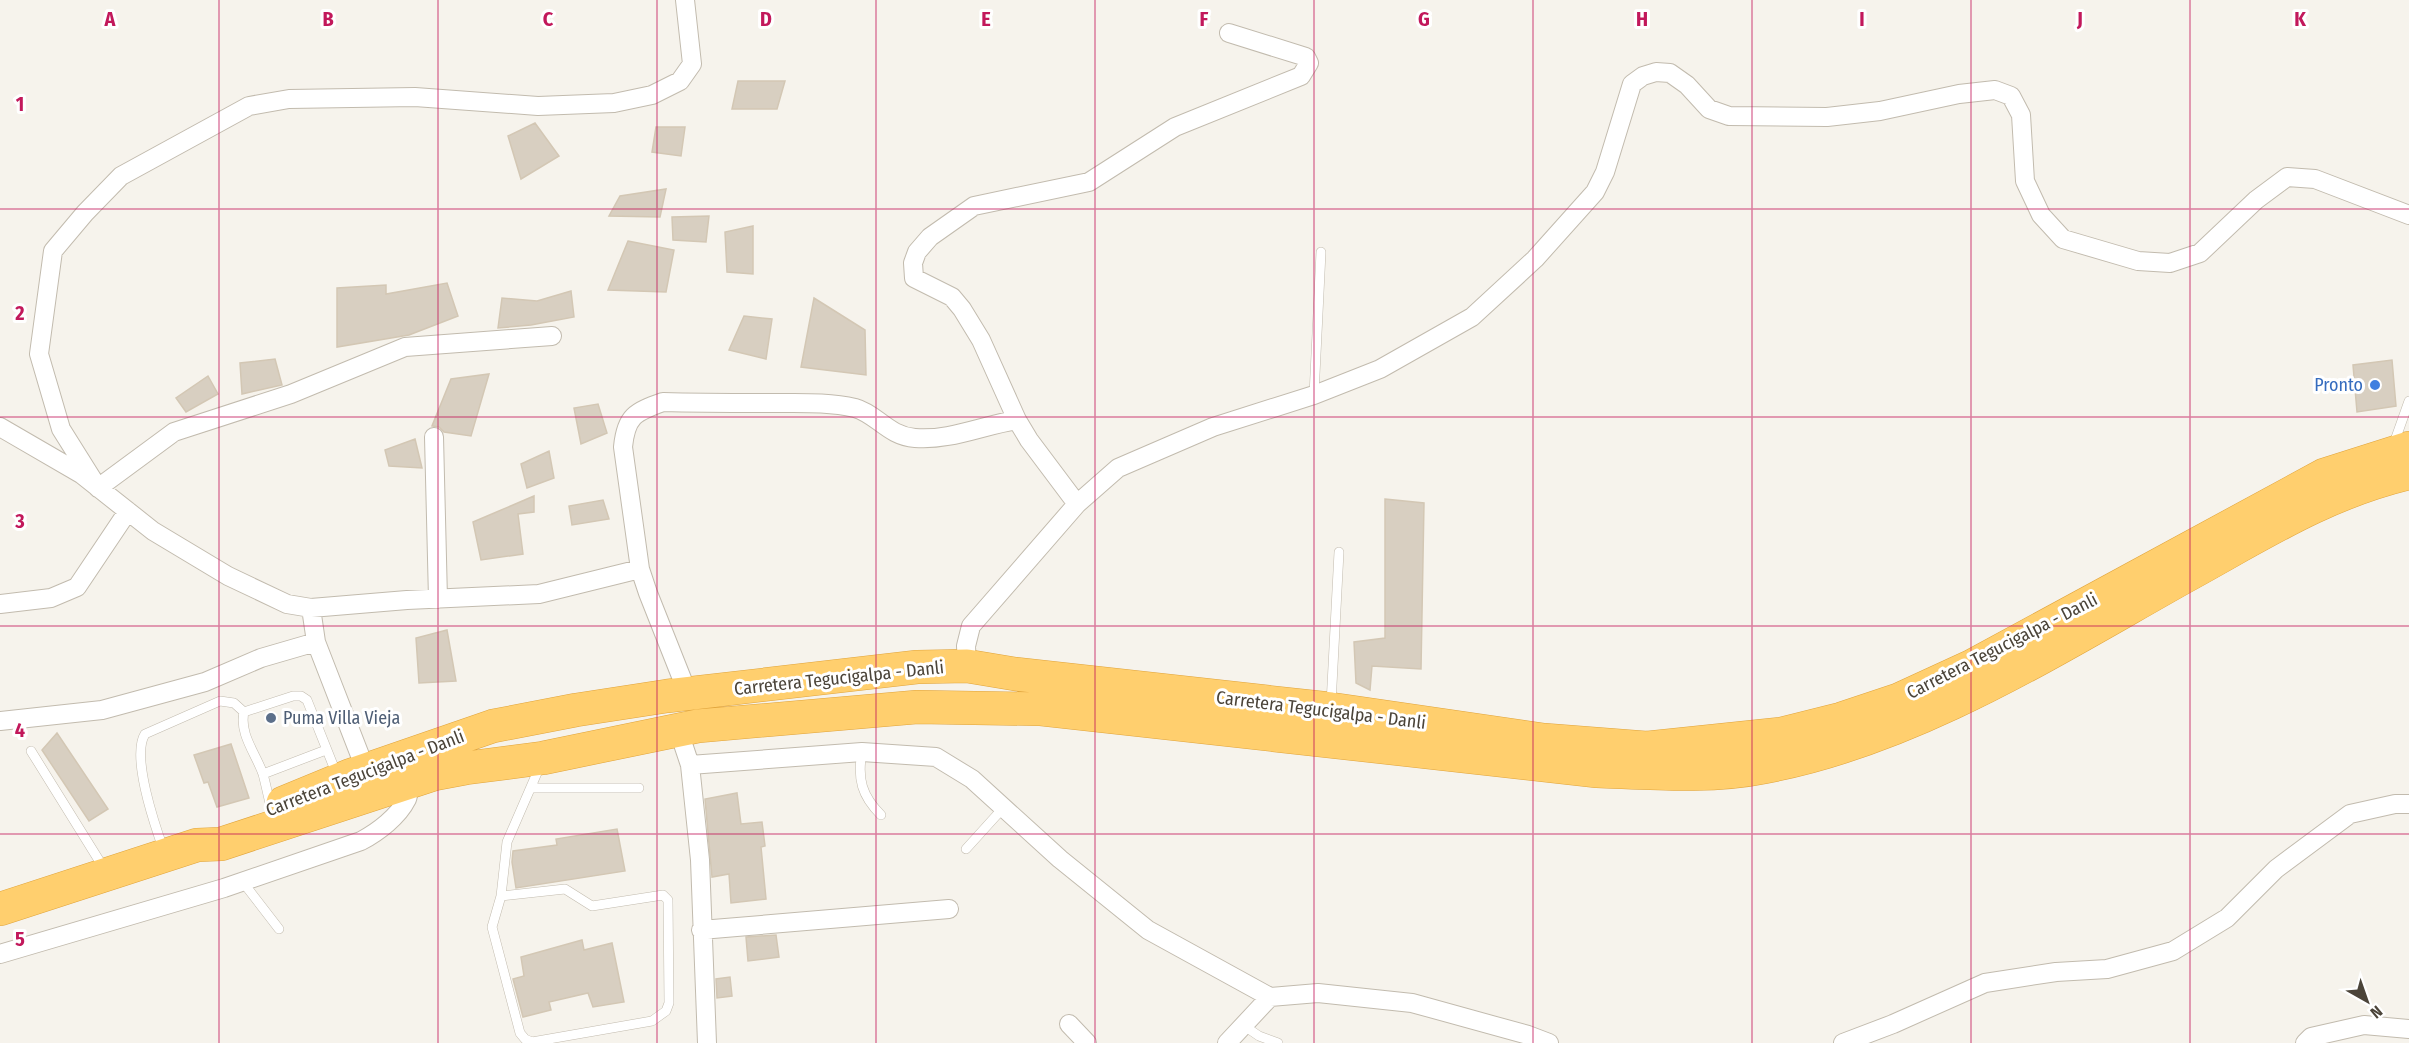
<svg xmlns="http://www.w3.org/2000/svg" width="2409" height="1043" viewBox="0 0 2409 1043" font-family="'Fira Sans Condensed',sans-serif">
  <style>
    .building { fill: #d8cfc1; stroke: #d3c7b4; stroke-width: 1.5 }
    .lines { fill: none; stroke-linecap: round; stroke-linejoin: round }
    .lane-casing { stroke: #c2bbae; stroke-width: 10 }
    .street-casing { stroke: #c2bbae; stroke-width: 20 }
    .highway-casing { stroke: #e0a43c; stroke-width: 34 }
    .lane { stroke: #fff; stroke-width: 9 }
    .street { stroke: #fff; stroke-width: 18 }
    .highway { stroke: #ffcf6e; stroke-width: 33 }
    .grid { fill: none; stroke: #c2185b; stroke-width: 1.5; stroke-opacity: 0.55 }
    .shop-dot { fill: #3f7fe0; stroke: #fff; stroke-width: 2 }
    .service-dot { fill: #5c6f8a; stroke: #fff; stroke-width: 2 }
    .labels { text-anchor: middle; stroke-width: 6; stroke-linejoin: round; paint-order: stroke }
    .shop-label { font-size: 18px; fill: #366cbe; stroke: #fff; text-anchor: end }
    .street-label { font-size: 18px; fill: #4b4439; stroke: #fff }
    .service-label { font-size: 18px; fill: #4e5e75; stroke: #fff; text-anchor: start }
    .grid-label { font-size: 20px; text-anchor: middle; font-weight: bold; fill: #c2185b; stroke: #fff; stroke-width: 6; stroke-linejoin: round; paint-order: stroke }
  </style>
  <rect width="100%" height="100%" fill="#f6f3ec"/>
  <path class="building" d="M738,81H785L777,109H732Z
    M535,123L559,156L521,179L508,136Z
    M656,127H685L681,156L652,152Z
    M666,189L660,217L609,216L620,196Z
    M709,216L706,242L673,240L672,217Z
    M753,226V274L727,272L725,232Z
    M628,241L674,250L666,292L608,290Z
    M447,283L458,316L409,335L337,347V288L386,285V294Z
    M571,291L574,317L531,325L498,328L502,298L537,301Z
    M814,298L865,330L866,375L801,367Z
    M744,316L772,319L766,359L729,350Z
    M275,359L282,385L242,394L240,363Z
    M2392,360L2396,406L2357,412L2353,365Z
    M489,374L471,436L444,432L439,427L432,426L451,379Z
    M208,376L218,394L186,412L176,398Z
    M598,404L607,433L581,444L574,408Z
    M415,439L422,468L389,466L385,450Z
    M549,451L554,478L527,488L521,464Z
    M534,496V512L518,514L523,554L481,560L473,522Z
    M1385,499L1424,503L1421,669L1372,666L1370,690L1356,683L1354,642L1385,638Z
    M603,500L609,519L572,525L569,506Z
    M447,630L456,681L419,683L416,638Z
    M57,733L108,809L89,821L42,750Z
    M231,744L249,798L217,807L208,782L204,783L194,755Z
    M737,793L741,824L762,822L765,846L761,847L766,899L731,903L729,874L712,877L705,799Z
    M617,829L625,871L516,888L512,862L513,851L557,845L556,839Z
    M776,935L779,957L748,961L746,937Z
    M582,940L584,950L612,943L624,1002L593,1007L588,993L549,1002L551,1010L523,1017L513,979L524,976L521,957Z
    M730,977L732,996L717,998L716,979Z"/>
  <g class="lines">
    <defs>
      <path id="lane" d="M1314,395L1321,252
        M2393,446L2409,401
        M1331,704L1339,552
        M31,751L105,870
        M862,752C857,779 862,796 881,815
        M263,774L326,750
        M531,788H639
        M271,807C268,796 266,785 263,774C256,754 239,734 244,712L293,696H301L307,700L337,775
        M966,849L1004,807
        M164,851C155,826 131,756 145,734L220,701L234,703L244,712
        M242,881L279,929
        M501,896L565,889L592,906L663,895L668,900L669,1003L666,1011L652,1021L532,1042L525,1039L520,1033L492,927L501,896L507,842L540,766
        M1243,1025L1259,1036L1278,1043"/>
      <path id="street" d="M552,336L405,347L291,394L174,432L98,488L61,429L39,354L53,251L85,213L121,176L249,106L289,99L415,97L538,106L614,103L652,95L680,81L692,64L685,0
        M0,427L81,474L153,531L228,576L287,604L311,608L407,600L539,594L640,569
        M434,437L438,599
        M1077,504L1029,440L1017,420L981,340L962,309L952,297L914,278L913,263L917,252L930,237L974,206L1089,182L1175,127L1301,76L1309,63L1306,57L1229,33
        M0,604L51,598L77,587L128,511
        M311,608L316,642L368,776
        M967,666L966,646L971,626L1077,504L1118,468L1213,427L1314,395L1380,369L1472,317L1535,259L1595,192L1605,172L1632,84L1643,76L1656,72L1670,73L1687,85L1709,109L1729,116L1827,117L1880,111L1959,94L1995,90L2011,96L2021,115L2025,181L2041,215L2063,239L2138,261L2170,263L2200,253L2256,200L2287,177L2315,179L2409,215
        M688,694L648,593L640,569L623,447C626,416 635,412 663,402C701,403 739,403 777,403C803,403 830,402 855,408C877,414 888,436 915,438C949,441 984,425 1017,420
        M0,721L102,710L205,682L261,658L316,642
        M678,729L690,765L700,860L707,1043
        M690,765L862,752L936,757L972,779L1060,859L1148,930L1270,997L1318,993L1412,1003L1528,1035L1549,1043
        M701,930L949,909
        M0,954L224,888L361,841C378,832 398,817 407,799C409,794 409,786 410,780
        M1069,1024L1087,1043
        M1227,1043L1270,997
        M1843,1043L1893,1024L1985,983L2056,972L2107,969L2173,951L2227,918L2276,869L2350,814L2395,804H2409
        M2305,1043L2311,1037L2364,1025L2409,1029"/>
      <path id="highway" d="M283,803L351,775L493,726L576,710L667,696L917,667L967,666L1015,674L1331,709L1544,740L1647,748L1781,734L1841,719L1898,700L1972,666L2324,475L2409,448
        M0,909L197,845L221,844L434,774L466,768L543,758L698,726L917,707L1041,709L1597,771C1652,773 1710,778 1764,767C1914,739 2052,651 2184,577C2259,536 2324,493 2409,473"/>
    </defs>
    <use href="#lane" class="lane-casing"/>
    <use href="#street" class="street-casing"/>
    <use href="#highway" class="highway-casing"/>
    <use href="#lane" class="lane"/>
    <use href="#street" class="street"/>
    <use href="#highway" class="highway"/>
  </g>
  <path class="grid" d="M219,0V1043M438,0V1043M657,0V1043M876,0V1043M1095,0V1043M1314,0V1043M1533,0V1043M1752,0V1043M1971,0V1043M2190,0V1043M0,209H2409M0,417H2409M0,626H2409M0,834H2409"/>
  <circle class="shop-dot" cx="2375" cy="385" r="6"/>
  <circle class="service-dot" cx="271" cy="718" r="6"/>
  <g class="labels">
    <g class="shop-label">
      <text x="2363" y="391">Pronto</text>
    </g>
    <g class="street-label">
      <text transform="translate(2002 646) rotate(-27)" y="6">Carretera Tegucigalpa - Danli</text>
      <text transform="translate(839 678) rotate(-6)" y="6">Carretera Tegucigalpa - Danli</text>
      <text transform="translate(1321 710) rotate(7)" y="6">Carretera Tegucigalpa - Danli</text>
      <text transform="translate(365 773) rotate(-21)" y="6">Carretera Tegucigalpa - Danli</text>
    </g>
    <g class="service-label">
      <text x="283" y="724">Puma Villa Vieja</text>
    </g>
  </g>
  <g class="grid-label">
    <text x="110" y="26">A</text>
    <text x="328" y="26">B</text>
    <text x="548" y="26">C</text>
    <text x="766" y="26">D</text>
    <text x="986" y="26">E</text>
    <text x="1204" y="26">F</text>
    <text x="1424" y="26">G</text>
    <text x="1642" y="26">H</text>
    <text x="1862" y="26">I</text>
    <text x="2080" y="26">J</text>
    <text x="2300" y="26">K</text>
    <text x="20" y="111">1</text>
    <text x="20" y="320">2</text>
    <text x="20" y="528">3</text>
    <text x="20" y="737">4</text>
    <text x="20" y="946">5</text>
  </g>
  <g transform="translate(2367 1001) rotate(140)" stroke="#ffffff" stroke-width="4.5" paint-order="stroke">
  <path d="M0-4.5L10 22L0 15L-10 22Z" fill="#4b4439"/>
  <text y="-9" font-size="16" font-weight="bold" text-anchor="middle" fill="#4b4439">N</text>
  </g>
</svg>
